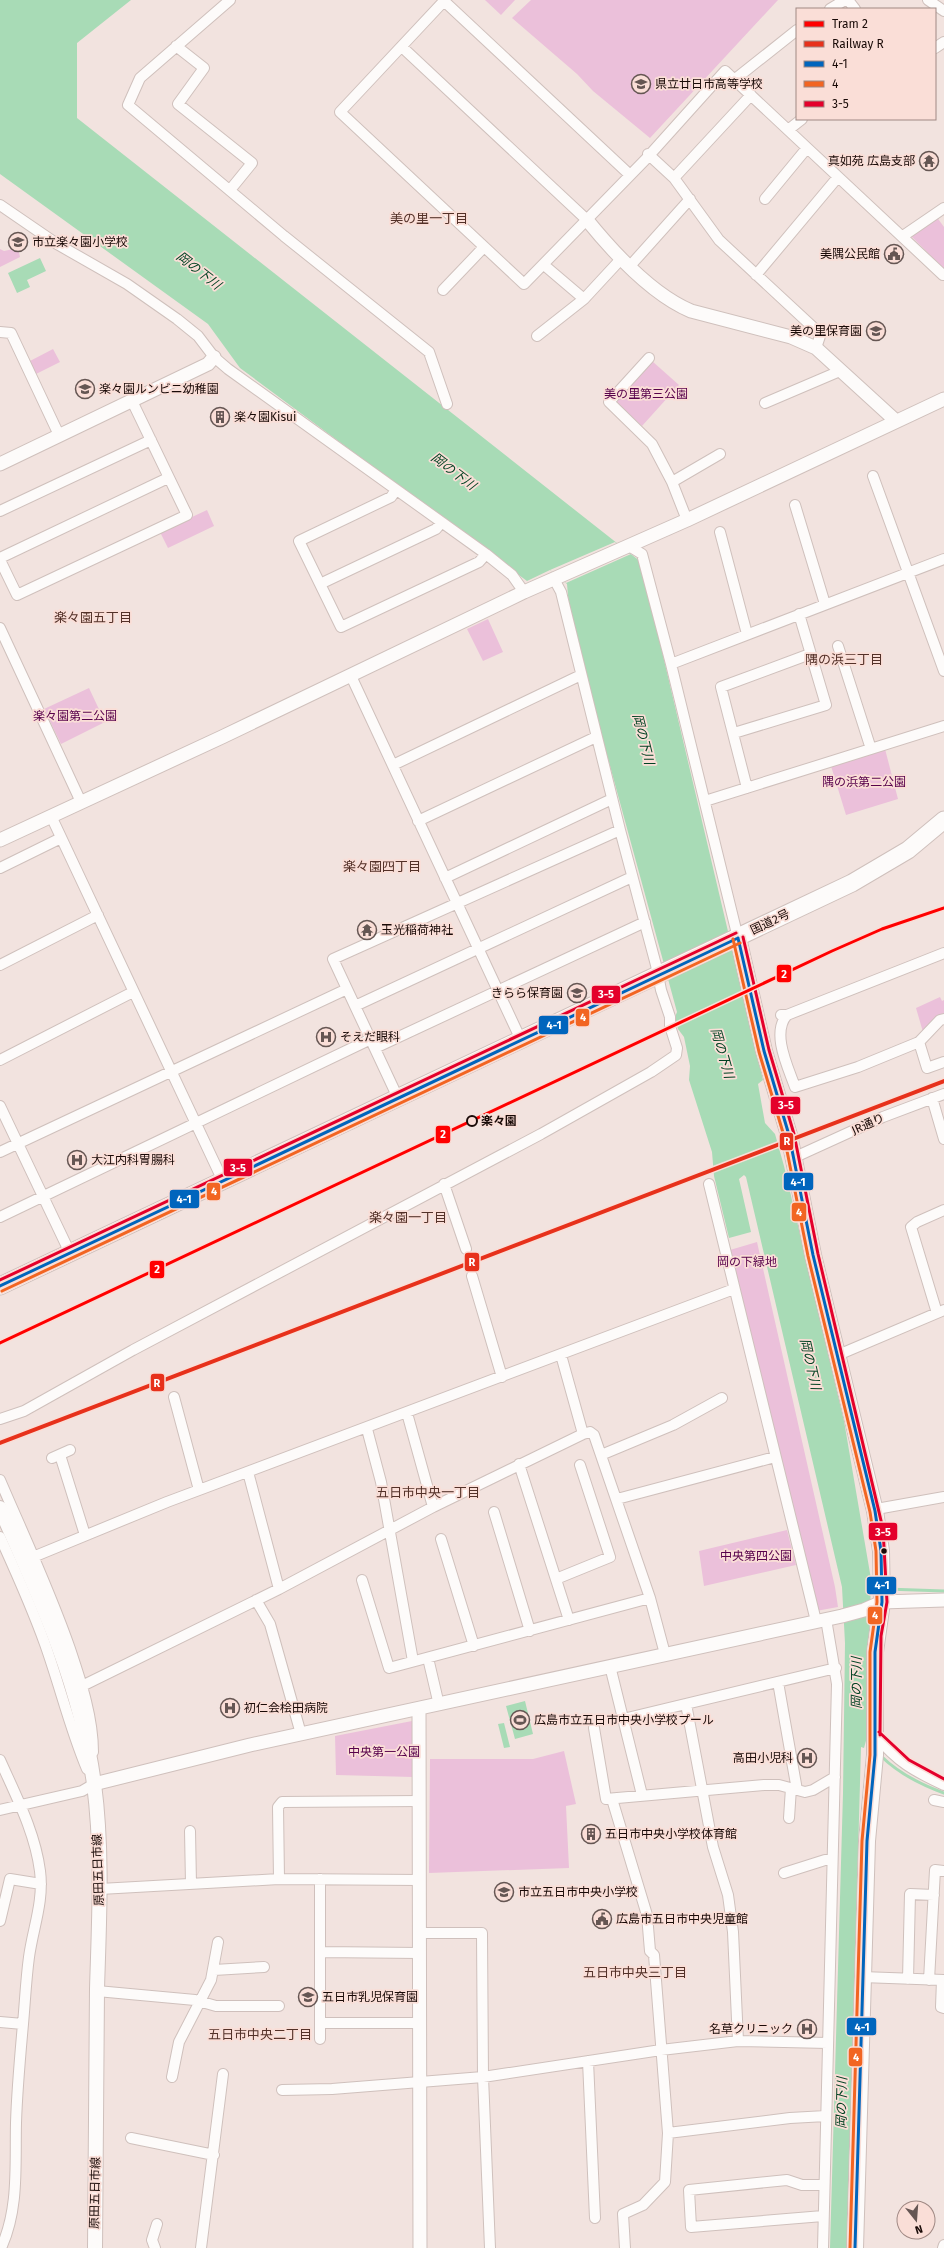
<svg xmlns="http://www.w3.org/2000/svg" width="944" height="2248" viewBox="0 0 944 2248" font-family="'Fira Sans','Noto Sans JP',sans-serif">
  <style>
    .green { fill: #ebc0da }
    .water { fill: #a8dbb6 }
    .pier { fill: #f2e3df }
    .lines { fill: none; stroke-linecap: round; stroke-linejoin: round }
    .stream { stroke: #a8dbb6; stroke-width: 3 }
    .minor-casing { stroke: #cfc0bc; stroke-width: 12 }
    .tertiary-casing { stroke: #cfc0bc; stroke-width: 15 }
    .secondary-casing { stroke: #cfc0bc; stroke-width: 16 }
    .primary-casing { stroke: #cfc0bc; stroke-width: 18 }
    .trunk-casing { stroke: #cfc0bc; stroke-width: 19 }
    .minor { stroke: #fdfbfa; stroke-width: 10 }
    .tertiary { stroke: #fdfbfa; stroke-width: 13 }
    .secondary { stroke: #fdfbfa; stroke-width: 14 }
    .primary { stroke: #fdfbfa; stroke-width: 16 }
    .trunk { stroke: #fdfbfa; stroke-width: 17 }
    .bus-1-casing { stroke: #faded7; stroke-width: 6 }
    .bus-2-casing { stroke: #faded7; stroke-width: 6 }
    .bus-3-casing { stroke: #faded7; stroke-width: 6 }
    .bus-1 { stroke: #0065bd; stroke-width: 3 }
    .bus-2 { stroke: #f26522; stroke-width: 3 }
    .bus-3 { stroke: #e4002b; stroke-width: 3 }
    .rail-1-casing { stroke: #faded7; stroke-width: 7 }
    .rail-1 { stroke: #e7311b; stroke-width: 4 }
    .tram-1-casing { stroke: #faded7; stroke-width: 6 }
    .tram-1 { stroke: #f00; stroke-width: 3 }
    .stop-dot { fill: #faded7; stroke: #190a07; stroke-width: 2 }
    .bus-dot { fill: #190a07; stroke: #faded7; stroke-width: 1.5 }
    .labels { text-anchor: middle; stroke-width: 3.5; stroke-linejoin: round; paint-order: stroke }
    .poi-label { font-size: 12px; fill: #190a07; stroke: #faded7; text-anchor: start }
    .park-label { font-size: 12px; fill: #57014b; stroke: #faded7 }
    .street-label { font-size: 12px; fill: #190a07; stroke: #faded7 }
    .stop-label { font-size: 12px; font-weight: bold; fill: #190a07; stroke: #faded7; text-anchor: start }
    .neighbourhood-label { font-size: 13px; fill: #533128; stroke: #faded7 }
    .water-label { font-size: 13px; font-style: italic; fill: #004222; stroke: #faded7 }
    .line-badge { stroke: #faded7; stroke-width: 1.5 }
    .badge-label { font-size: 11px; text-anchor: middle; font-weight: bold; fill: #fff }
  </style>
  <rect width="100%" height="100%" fill="#f2e3df"/>
  <path class="green" d="M485,0H515L501,15Z
    M531,0H778L650,138L593,91L577,74L512,18Z
    M936,216L944,227V269L910,235Z
    M18,248L20,257L0,267V249L4,251Z
    M53,349L60,362L36,374L30,361Z
    M652,361L679,385L642,426L616,402Z
    M207,510L214,526L168,548L160,532Z
    M488,619L503,652L483,661L467,629Z
    M89,688L105,722L61,744L44,709Z
    M885,749L898,799L846,815L831,766Z
    M940,997L942,1001L944,1000V1015L923,1032L916,1008Z
    M757,1242L835,1587L838,1607L816,1611L730,1250Z
    M787,1530L796,1565L704,1586L699,1551Z
    M412,1721L413,1777L336,1775L335,1736Z
    M564,1751L576,1804L566,1806L569,1868L429,1873L430,1759H533Z"/>
  <path class="water" d="M0,0H131L77,43V118L641,562L763,1080L758,1084L765,1123L775,1134L784,1166L844,1421L871,1579L867,1737L864,1748L861,1747L847,2248H830L843,1793L845,1643L842,1587L746,1177L744,1175L739,1179L751,1232L729,1238L714,1176L712,1152L689,1080L690,1066L684,1037L678,1029L675,1017L677,1012L570,619L567,584L550,570L527,581L240,368L208,324L0,174Z
    M40,258L46,271L27,280L30,287L17,293L8,273Z
    M525,1701L533,1734L515,1739L506,1706Z
    M504,1723L510,1747L504,1748L498,1724Z"/>
  <path class="pier" d="M615,542L626,553L631,554L566,583L550,570Z"/>
  <g class="lines">
    <path class="stream" d="M886,1589L944,1591
      M881,1756C898,1773 922,1785 944,1793"/>
    <defs>
      <path id="minor" d="M230,0L140,78L128,105L284,236L429,352L447,404
        M443,0L630,175
        M848,0L855,9
        M928,0L944,11
        M444,1L340,112L524,284L645,160L725,71L943,275
        M830,9L845,0
        M176,46L204,68L178,104L252,163L230,190
        M402,47L587,220
        M935,48L944,42
        M734,80L797,30
        M788,130L802,119
        M648,154L674,178L719,240L816,330L820,336L816,348
        M674,178L751,95
        M765,199L807,148
        M0,205L57,244L127,284L177,319L198,336L214,357L228,369L486,554L512,575L524,592
        M903,236L944,208
        M544,265L584,299
        M630,266L690,199
        M756,275L838,177
        M443,290L484,247
        M0,332L11,333L59,435
        M537,336L584,299L621,259
        M649,358L609,402L652,444L672,482L687,520
        M765,403L840,371
        M873,476L944,671
        M672,482L720,454
        M396,490L391,497L299,541L341,627L479,562L486,554
        M795,505L825,604
        M0,511L151,440
        M720,532L747,634
        M629,546L642,554L671,664L738,938
        M0,558L168,478
        M0,560L17,595L187,515L132,401
        M320,584L436,529L441,523
        M0,628L81,802
        M838,646L871,749
        M671,664L944,559
        M351,676L521,1040
        M734,733L826,705L799,614
        M393,765L581,675
        M747,788L721,687L810,654
        M705,801L944,726
        M51,816L223,1181
        M418,821L596,737
        M0,868L61,838
        M445,878L612,799
        M0,965L98,915
        M355,1006L632,877
        M781,1015H787L944,953
        M787,1015C771,1033 788,1067 795,1087L858,1067L919,1042L940,1020L944,1019
        M919,1042L927,1068L944,1062
        M375,1048L645,922
        M0,1060L133,992
        M398,1098L333,959L620,830
        M932,1098L944,1139
        M0,1106L70,1253
        M0,1152L347,989
        M793,1158L883,1117L944,1094
        M444,1184L466,1249
        M709,1184L816,1621
        M0,1217L371,1039
        M472,1276L502,1377
        M937,1313L911,1227L917,1222L944,1210
        M838,1355L944,1310
        M174,1397L199,1490
        M407,1413L433,1507
        M0,1419L24,1411L133,1350L541,1134L651,1072L676,1055L677,1048L670,1026V1017L661,990L656,965L620,830L561,592L554,579
        M367,1429L381,1482L413,1661
        M583,1434L590,1432L594,1435L650,1598L665,1654
        M60,1455L85,1535
        M601,1455L673,1425L722,1398
        M52,1458L70,1450
        M519,1464L569,1620
        M248,1472L279,1589
        M0,1480C24,1536 50,1591 70,1649C81,1682 93,1717 93,1752
        M617,1499L775,1457
        M875,1511L882,1508L944,1497
        M494,1512L530,1631
        M0,1537C16,1572 32,1608 45,1644C60,1686 70,1729 87,1769
        M441,1539L474,1646
        M33,1557L167,1502L734,1289
        M556,1579L610,1557L580,1465
        M362,1580L389,1668L650,1598
        M256,1600L270,1624L301,1734
        M428,1658L439,1705
        M610,1666L642,1795
        M778,1682L797,1790
        M82,1686L279,1589L433,1507L583,1434L561,1355
        M686,1704L713,1847L728,1895L733,1932L738,2041
        M623,1719L836,1668
        M594,1728L606,1799L764,1785H779L805,1792L813,1790L835,1777
        M875,1735C898,1762 912,1770 944,1785
        M0,1760C16,1796 35,1832 40,1871C44,1901 33,1928 29,1957C26,1979 25,2002 23,2024C20,2057 17,2090 16,2123C15,2166 19,2209 1,2248
        M612,1799L647,1915L650,1951L654,1955L668,2133L665,2182L643,2205L623,2214L625,2248
        M934,1800L944,1802
        M0,1810L82,1791L94,1784
        M789,1818L791,1788
        M190,1831L191,1884
        M784,1873L825,1860H832
        M279,1879L278,1807L282,1802L420,1801
        M100,1889L279,1879L420,1880
        M0,1921L10,1879L41,1884
        M420,1933H482L483,2077L490,2248
        M320,1952L420,1953
        M214,1970L264,1967
        M862,1977L944,1980
        M908,1979L910,1894L934,1895
        M929,1980L935,1870L944,1871
        M942,1980L941,2007L944,2008
        M97,1991L195,2000L216,2006H279
        M0,2022L23,2024
        M320,2023H419
        M320,2039V1879
        M588,2061L595,2218
        M172,2077L179,2042L211,1980L218,1942
        M282,2090L332,2089L483,2077L661,2050L738,2041L828,2043
        M668,2133L790,2118L826,2116
        M131,2138L214,2155
        M823,2216L691,2227L689,2190L787,2180L802,2185H824
        M155,2248L152,2240L157,2224
        M201,2248L223,2074
        M823,2248L837,1684L826,1619
        M943,2248L944,2245"/>
      <path id="tertiary" d="M587,220C613,252 653,295 691,311L791,337L816,348L896,421
        M0,464L208,364L214,357
        M0,840L222,737L524,592L687,520L944,399
        M419,1710L420,2248
        M94,1784L250,1745L842,1616L864,1610L882,1602L944,1600"/>
      <path id="secondary" d="M0,1508C40,1597 81,1686 94,1784C103,1852 99,1921 97,1989C96,2076 96,2162 95,2248"/>
      <path id="primary" d="M738,938L764,1051L789,1135L813,1255L875,1511L881,1551L882,1602L875,1652V1755L867,1841L855,2248"/>
      <path id="trunk" d="M0,1286L852,883L908,850L944,820"/>
    </defs>
    <use href="#minor" class="minor-casing"/>
    <use href="#tertiary" class="tertiary-casing"/>
    <use href="#secondary" class="secondary-casing"/>
    <use href="#primary" class="primary-casing"/>
    <use href="#trunk" class="trunk-casing"/>
    <use href="#minor" class="minor"/>
    <use href="#tertiary" class="tertiary"/>
    <use href="#secondary" class="secondary"/>
    <use href="#primary" class="primary"/>
    <use href="#trunk" class="trunk"/>
    <defs>
      <path id="bus-1" d="M738,938L764,1051L789,1135L813,1255L875,1511L881,1551L882,1602L875,1652V1755L867,1841L855,2248
        M0,1286L738,938"/>
      <path id="bus-2" d="M733,939L759,1052L784,1136L808,1256L870,1512L876,1551L877,1602L870,1652V1755L862,1841L850,2248
        M2,1291L740,943"/>
      <path id="bus-3" d="M743,937L769,1050L794,1134L818,1254L883,1529L887,1602L881,1636L880,1735
        M0,1280L736,933
        M879,1732L909,1760L944,1779"/>
    </defs>
    <use href="#bus-1" class="bus-1-casing"/>
    <use href="#bus-2" class="bus-2-casing"/>
    <use href="#bus-3" class="bus-3-casing"/>
    <use href="#bus-1" class="bus-1"/>
    <use href="#bus-2" class="bus-2"/>
    <use href="#bus-3" class="bus-3"/>
    <defs>
      <path id="rail-1" d="M0,1443L944,1081"/>
    </defs>
    <use href="#rail-1" class="rail-1-casing"/>
    <use href="#rail-1" class="rail-1"/>
    <defs>
      <path id="tram-1" d="M0,1343L832,951L882,929L944,908"/>
    </defs>
    <use href="#tram-1" class="tram-1-casing"/>
    <use href="#tram-1" class="tram-1"/>
  </g>
  <defs>
    <symbol id="school-ring" viewBox="-11 -11 22 22"><circle r="9.5" fill="#faded7" stroke="#655653" stroke-width="1.5"/><path d="M0-5L7-2L0 1L-7-2ZM-4 1L0 2.5L4 1V4Q0 6-4 4Z" fill="#655653"/></symbol>
    <symbol id="temple-ring" viewBox="-11 -11 22 22"><circle r="9.5" fill="#faded7" stroke="#655653" stroke-width="1.5"/><path d="M0-6L5-2H3V0L6.5 2.5H4V6H1.5V3h-3V6H-4V2.5H-6.5L-3 0V-2H-5Z" fill="#655653"/></symbol>
    <symbol id="civic-ring" viewBox="-11 -11 22 22"><circle r="9.5" fill="#faded7" stroke="#655653" stroke-width="1.5"/><path d="M-.6-6.5H3V-4.5H.6V-3L4-1V1h2V6H-6V1h2V-1L-.6-3ZM-1.2 2.5V6h2.4V2.5Z" fill="#655653"/></symbol>
    <symbol id="building-ring" viewBox="-11 -11 22 22"><circle r="9.5" fill="#faded7" stroke="#655653" stroke-width="1.5"/><path d="M-4-6H4V6H1V3H-1V6H-4ZM-2.5-4.3h1.7v1.8h-1.7ZM.8-4.3h1.7v1.8H.8ZM-2.5-1h1.7V.8h-1.7ZM.8-1h1.7V.8H.8Z" fill="#655653"/></symbol>
    <symbol id="hospital-ring" viewBox="-11 -11 22 22"><circle r="9.5" fill="#faded7" stroke="#655653" stroke-width="1.5"/><path d="M-5-5h3v3.5h4V-5h3V5h-3V1.5h-4V5h-3Z" fill="#655653"/></symbol>
    <symbol id="stadium-ring" viewBox="-11 -11 22 22"><circle r="9.5" fill="#faded7" stroke="#655653" stroke-width="1.5"/><path d="M0-5a6.5 5 0 1 0 0 10a6.5 5 0 1 0 0-10ZM-3.5-1.8h7v3.6h-7Z" fill="#655653"/></symbol>
  </defs>
  <g fill-rule="evenodd">
    <use href="#school-ring" x="630" y="73" width="22" height="22"/>
    <use href="#temple-ring" x="918" y="150" width="22" height="22"/>
    <use href="#school-ring" x="7" y="231" width="22" height="22"/>
    <use href="#civic-ring" x="883" y="243" width="22" height="22"/>
    <use href="#school-ring" x="865" y="320" width="22" height="22"/>
    <use href="#school-ring" x="74" y="378" width="22" height="22"/>
    <use href="#building-ring" x="209" y="406" width="22" height="22"/>
    <use href="#temple-ring" x="356" y="919" width="22" height="22"/>
    <use href="#school-ring" x="566" y="982" width="22" height="22"/>
    <use href="#hospital-ring" x="315" y="1026" width="22" height="22"/>
    <use href="#hospital-ring" x="66" y="1149" width="22" height="22"/>
    <use href="#hospital-ring" x="219" y="1697" width="22" height="22"/>
    <use href="#stadium-ring" x="509" y="1709" width="22" height="22"/>
    <use href="#hospital-ring" x="796" y="1747" width="22" height="22"/>
    <use href="#building-ring" x="580" y="1823" width="22" height="22"/>
    <use href="#school-ring" x="493" y="1881" width="22" height="22"/>
    <use href="#civic-ring" x="591" y="1908" width="22" height="22"/>
    <use href="#school-ring" x="297" y="1986" width="22" height="22"/>
    <use href="#hospital-ring" x="796" y="2018" width="22" height="22"/>
  </g>
  <circle class="stop-dot" cx="472" cy="1121" r="5"/>
  <circle class="bus-dot" cx="884" cy="1551" r="3.5"/>
  <g class="labels">
    <g class="poi-label">
      <text x="655" y="88">県立廿日市高等学校</text>
      <text x="915" y="165" text-anchor="end">真如苑 広島支部</text>
      <text x="32" y="246">市立楽々園小学校</text>
      <text x="880" y="258" text-anchor="end">美隅公民館</text>
      <text x="862" y="335" text-anchor="end">美の里保育園</text>
      <text x="99" y="393">楽々園ルンビニ幼稚園</text>
      <text x="234" y="421">楽々園Kisui</text>
      <text x="381" y="934">玉光稲荷神社</text>
      <text x="563" y="997" text-anchor="end">きらら保育園</text>
      <text x="340" y="1041">そえだ眼科</text>
      <text x="91" y="1164">大江内科胃腸科</text>
      <text x="244" y="1712">初仁会桧田病院</text>
      <text x="534" y="1724">広島市立五日市中央小学校プール</text>
      <text x="793" y="1762" text-anchor="end">高田小児科</text>
      <text x="605" y="1838">五日市中央小学校体育館</text>
      <text x="518" y="1896">市立五日市中央小学校</text>
      <text x="616" y="1923">広島市五日市中央児童館</text>
      <text x="322" y="2001">五日市乳児保育園</text>
      <text x="793" y="2033" text-anchor="end">名草クリニック</text>
    </g>
    <g class="park-label">
      <text x="646" y="398">美の里第三公園</text>
      <text x="75" y="720">楽々園第二公園</text>
      <text x="864" y="786">隅の浜第二公園</text>
      <text x="747" y="1266">岡の下緑地</text>
      <text x="756" y="1560">中央第四公園</text>
      <text x="384" y="1756">中央第一公園</text>
    </g>
    <g class="street-label">
      <text transform="translate(770 922) rotate(-25)" y="4">国道2号</text>
      <text transform="translate(868 1124) rotate(-24)" y="4">JR通り</text>
      <text transform="translate(98 1870) rotate(-92)" y="4">原田五日市線</text>
      <text transform="translate(95 2193) rotate(-89)" y="4">原田五日市線</text>
    </g>
    <g class="stop-label">
      <text x="481" y="1125">楽々園</text>
    </g>
    <g class="neighbourhood-label">
      <text x="429" y="223">美の里一丁目</text>
      <text x="93" y="622">楽々園五丁目</text>
      <text x="844" y="664">隅の浜三丁目</text>
      <text x="382" y="871">楽々園四丁目</text>
      <text x="408" y="1222">楽々園一丁目</text>
      <text x="428" y="1497">五日市中央一丁目</text>
      <text x="635" y="1977">五日市中央三丁目</text>
      <text x="260" y="2039">五日市中央二丁目</text>
    </g>
    <g class="water-label">
      <text transform="translate(199 270) rotate(38)" y="5">岡の下川</text>
      <text transform="translate(454 471) rotate(37)" y="5">岡の下川</text>
      <text transform="translate(644 739) rotate(76)" y="5">岡の下川</text>
      <text transform="translate(723 1053) rotate(74)" y="5">岡の下川</text>
      <text transform="translate(811 1364) rotate(77)" y="5">岡の下川</text>
      <text transform="translate(856 1683) rotate(-90)" y="5">岡の下川</text>
      <text transform="translate(841 2103) rotate(-89)" y="5">岡の下川</text>
    </g>
  </g>
  <g class="line-badge">
    <rect x="776" y="964" width="16" height="19" rx="4" fill="#f00"/>
    <rect x="591" y="985" width="30" height="19" rx="4" fill="#e4002b"/>
    <rect x="575" y="1008" width="15" height="19" rx="4" fill="#f26522"/>
    <rect x="538" y="1015" width="31" height="20" rx="4" fill="#0065bd"/>
    <rect x="770" y="1096" width="31" height="19" rx="4" fill="#e4002b"/>
    <rect x="435" y="1125" width="16" height="19" rx="4" fill="#f00"/>
    <rect x="779" y="1132" width="15" height="19" rx="4" fill="#e7311b"/>
    <rect x="223" y="1158" width="30" height="19" rx="4" fill="#e4002b"/>
    <rect x="783" y="1172" width="31" height="19" rx="4" fill="#0065bd"/>
    <rect x="206" y="1182" width="15" height="19" rx="4" fill="#f26522"/>
    <rect x="169" y="1189" width="31" height="20" rx="4" fill="#0065bd"/>
    <rect x="791" y="1202" width="16" height="20" rx="4" fill="#f26522"/>
    <rect x="464" y="1252" width="16" height="20" rx="4" fill="#e7311b"/>
    <rect x="149" y="1260" width="16" height="19" rx="4" fill="#f00"/>
    <rect x="150" y="1373" width="15" height="19" rx="4" fill="#e7311b"/>
    <rect x="868" y="1522" width="30" height="19" rx="4" fill="#e4002b"/>
    <rect x="866" y="1576" width="31" height="19" rx="4" fill="#0065bd"/>
    <rect x="867" y="1606" width="16" height="19" rx="4" fill="#f26522"/>
    <rect x="846" y="2017" width="31" height="19" rx="4" fill="#0065bd"/>
    <rect x="848" y="2047" width="15" height="20" rx="4" fill="#f26522"/>
  </g>
  <g class="badge-label">
    <text x="784" y="978">2</text>
    <text x="606" y="998">3-5</text>
    <text x="583" y="1021">4</text>
    <text x="554" y="1029">4-1</text>
    <text x="786" y="1109">3-5</text>
    <text x="443" y="1138">2</text>
    <text x="787" y="1145">R</text>
    <text x="238" y="1172">3-5</text>
    <text x="798" y="1186">4-1</text>
    <text x="214" y="1195">4</text>
    <text x="184" y="1203">4-1</text>
    <text x="799" y="1216">4</text>
    <text x="472" y="1266">R</text>
    <text x="157" y="1273">2</text>
    <text x="157" y="1387">R</text>
    <text x="883" y="1536">3-5</text>
    <text x="882" y="1589">4-1</text>
    <text x="875" y="1619">4</text>
    <text x="862" y="2031">4-1</text>
    <text x="856" y="2061">4</text>
  </g>
  <rect x="796" y="8" width="140" height="112" fill="#faded7" stroke="#a08984"/>
  <rect x="804" y="21" width="20" height="6" fill="#ff0000" stroke="#a08984"/>
  <text x="832" y="28" font-size="12" fill="#190a07">Tram 2</text>
  <rect x="804" y="41" width="20" height="6" fill="#e7311b" stroke="#a08984"/>
  <text x="832" y="48" font-size="12" fill="#190a07">Railway R</text>
  <rect x="804" y="61" width="20" height="6" fill="#0065bd" stroke="#a08984"/>
  <text x="832" y="68" font-size="12" fill="#190a07">4-1</text>
  <rect x="804" y="81" width="20" height="6" fill="#f26522" stroke="#a08984"/>
  <text x="832" y="88" font-size="12" fill="#190a07">4</text>
  <rect x="804" y="101" width="20" height="6" fill="#e4002b" stroke="#a08984"/>
  <text x="832" y="108" font-size="12" fill="#190a07">3-5</text>
  <g transform="translate(916 2220) rotate(163)"><circle r="19" fill="#faded7" stroke="#a08984"/>
  <path d="M0-3L7 15L0 10L-7 15Z" fill="#655653"/>
  <text y="-6" font-size="11" font-weight="bold" text-anchor="middle" fill="#190a07">N</text>
  </g>
</svg>
